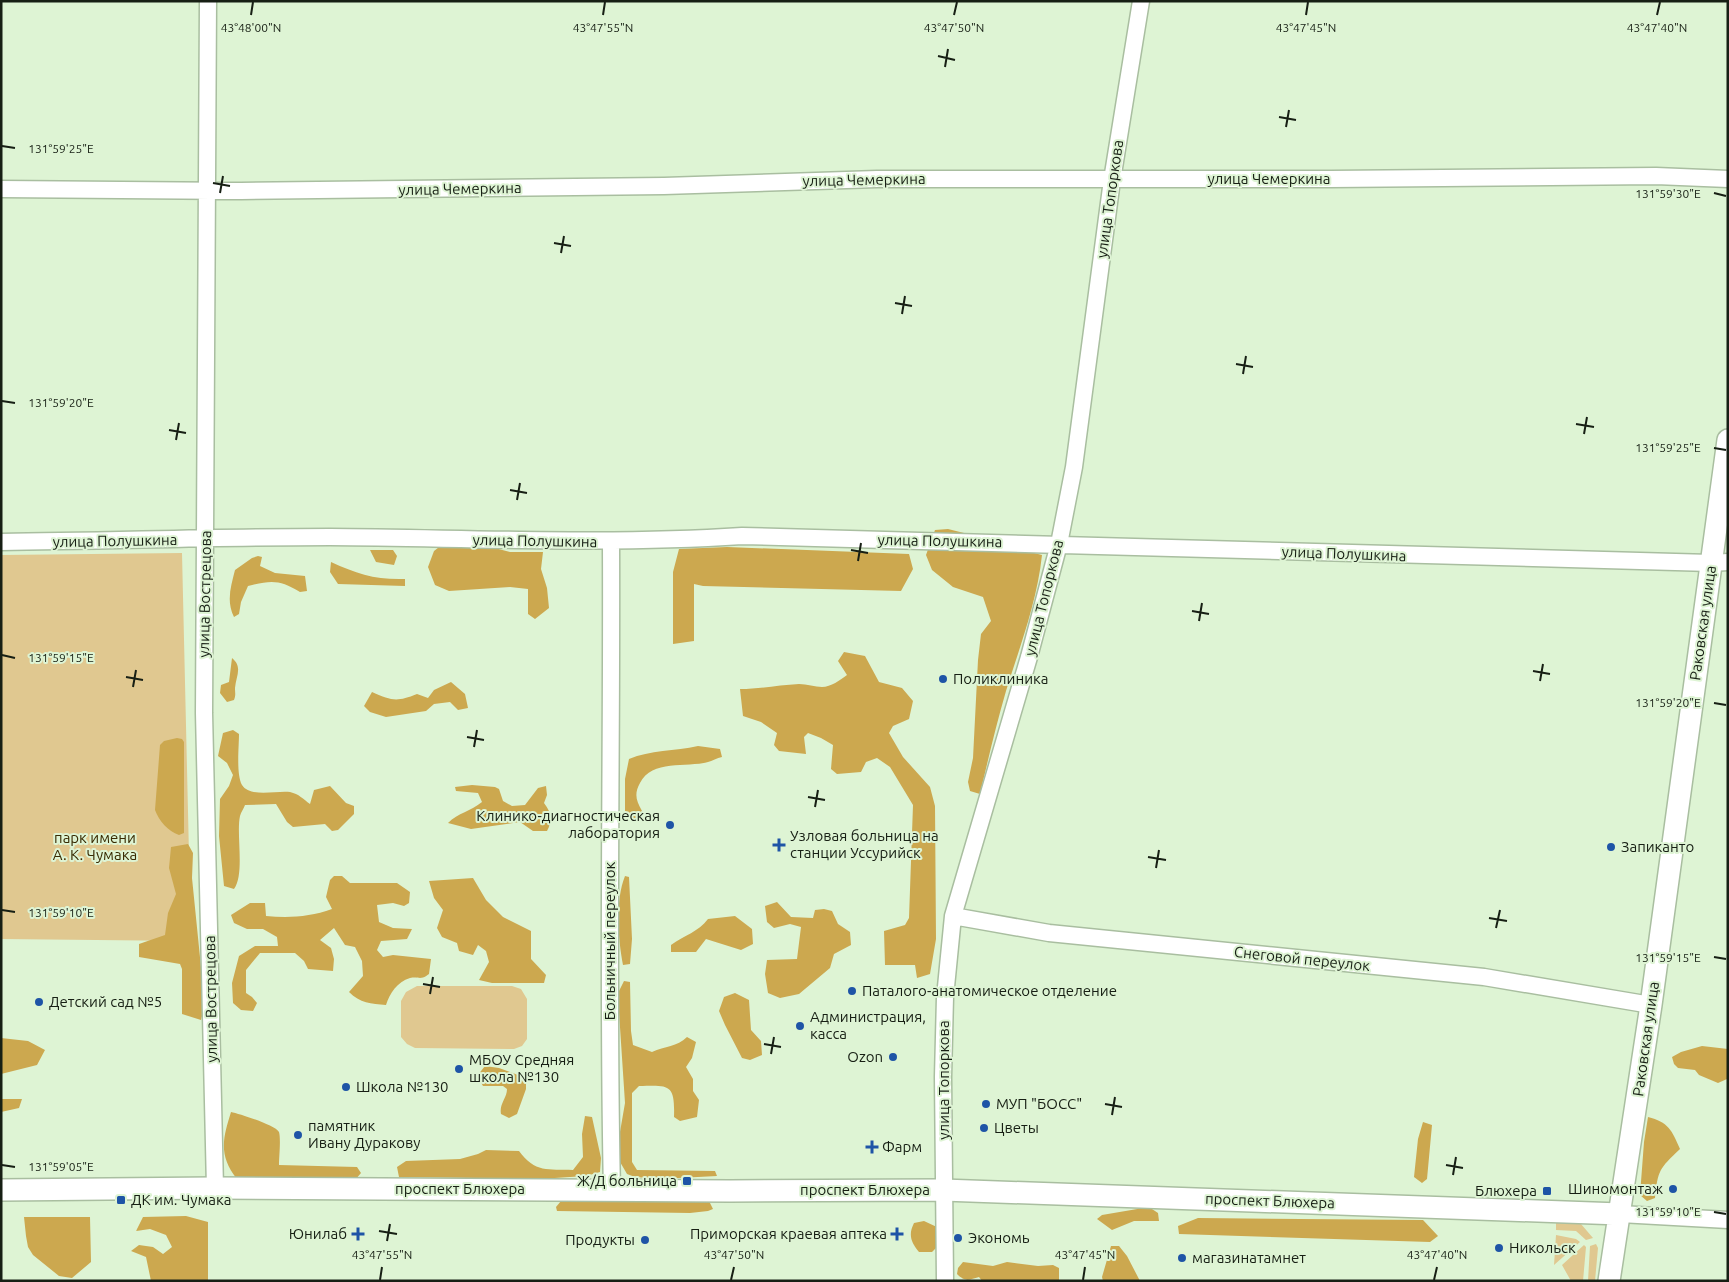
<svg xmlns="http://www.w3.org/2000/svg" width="1729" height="1282" viewBox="0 0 1729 1282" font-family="Ubuntu,sans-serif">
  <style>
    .green { fill: #e0c890 }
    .forest { fill: #cca84f }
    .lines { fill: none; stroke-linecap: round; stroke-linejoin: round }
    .minor-casing { stroke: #a9bea0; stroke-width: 19 }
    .major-casing { stroke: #a9bea0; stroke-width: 24 }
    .minor { stroke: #fff; stroke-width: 16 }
    .major { stroke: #fff; stroke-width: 21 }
    .ticks { fill: none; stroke: #171f14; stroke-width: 2 }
    .poi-dot { fill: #1e54a6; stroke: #def4d4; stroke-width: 2 }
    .labels { text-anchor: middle; stroke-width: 4; stroke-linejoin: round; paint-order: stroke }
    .street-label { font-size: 15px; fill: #171f14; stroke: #def4d4 }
    .poi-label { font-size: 15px; fill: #171f14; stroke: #def4d4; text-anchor: start }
    .park-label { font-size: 15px; fill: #382a02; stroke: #def4d4 }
    .ticks-label { font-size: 12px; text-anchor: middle; fill: #171f14; stroke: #def4d4; stroke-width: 4; stroke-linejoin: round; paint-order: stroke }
  </style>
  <rect width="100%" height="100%" fill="#def4d4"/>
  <path class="green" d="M182,553L191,941L1,939V555Z
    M417,986H512L521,989L527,999V1039L522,1046L514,1049L415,1048L407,1044L401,1037V1001L406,992Z
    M1556,1223L1581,1224L1593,1238L1586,1240L1576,1231L1556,1230Z
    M1556,1235L1576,1239L1580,1242L1554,1265Z
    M1596,1244L1598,1248L1595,1281H1588L1590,1246Z
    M1584,1245L1586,1247L1583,1281H1571L1562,1265Z"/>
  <path class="forest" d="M948,529L964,533L962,549H1018L1042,555C1037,602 1020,646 1006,691C996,725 988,760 980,794L970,791L968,782L973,758L978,660L981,634L991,621L983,597L953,587L932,570L926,555L935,530Z
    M443,544L491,547L510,552H543L541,569L547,588L549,608L535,619L528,614V589L510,587L449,591L435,585L428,567L434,551Z
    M727,547L909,554L913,569L901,591L703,586L694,584V641L673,644V572L679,549Z
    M370,550H393L397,556L394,565L376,562Z
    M258,556L262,557L260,566L275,573L305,576L307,591L300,592C280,580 272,580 248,586L241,602L239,614L234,617C226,601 231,586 235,570L252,558Z
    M331,562C357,574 376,580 405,579V586L338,584L330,572Z
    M844,652L865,656L879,682L902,688L913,701L909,719L893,726L889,733L903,757L930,787L935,806L936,939L930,974L917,978L915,965H885L884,931L905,925L909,918L913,805L890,767L877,758L866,762L861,772L837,774L831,769L833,745L821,738L808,733L804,737L806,754L779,751L774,745L777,733L761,722L743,716L740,689C760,689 779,685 799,684C807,684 815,687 822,687C831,687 840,680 847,675L838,661Z
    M232,658C243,667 236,676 235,688C235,693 236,695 234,700L227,702L220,693L221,685L229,682Z
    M451,682L465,694L468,708L458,710L450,702L434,704L426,711L386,717L370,712L364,706L372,692C392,701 397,702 417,694L428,698L434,690Z
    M233,730L239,734C239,747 236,774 242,785C250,798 278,790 290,792C299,794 303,799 310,804L314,790L330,786L346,803L354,806V814L338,830L332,831L325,824L293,827L287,822L276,804L245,805C244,808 241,812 240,816C236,834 245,874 234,889L224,886L219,836L220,799L229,786L233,775L227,763L218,756L223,733Z
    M177,738L182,739L184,742V833L179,835C168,831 159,821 155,810L160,745L164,741Z
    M698,746L720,749L722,757C717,758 712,761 708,762C686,768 652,759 640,783C634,794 636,800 642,811L639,819L628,821L625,817V779L629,759C650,750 675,751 698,746Z
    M472,785L495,787L499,789L503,801L512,806L525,805L538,788L546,786L547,795L544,803C551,812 553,820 547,831H533L520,822L471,829L448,823C458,813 471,811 482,802L478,793L456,791L455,787Z
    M188,844L193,853L192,878L203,987V1012L201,1020L182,1014V969L180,964L139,957V944L165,935L168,913L176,894L169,868L171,847Z
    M334,876H342L350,883H397L410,892L409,903L404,906L393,903L377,905L379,922L393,928L412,929L407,939L381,941L377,950L383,957L393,955L431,959L429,974C420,981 419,976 410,978C397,982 390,993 386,1005C371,1004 360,1003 349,992L363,976L362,961L355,947L345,945L334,928L320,940L331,948L334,959L333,971L308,969L304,961L295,953H260L246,970V993L252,997L257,1003L253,1011L241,1010L233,1003L232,983L239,956L255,946H278L277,937L263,929H247L234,923L231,915L250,903H265L266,916C289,918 310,917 332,909L326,897L330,880Z
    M625,876L629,877L632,939L630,964L623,965C618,939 615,901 625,876Z
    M473,878L486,900L503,917L531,931V959L546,975L544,983H492L479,980L489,962L486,951L478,945L473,955L459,951L457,943L442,937L437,928L443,910L434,898L429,881Z
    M777,902L791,917L813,918L815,910L824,909L832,911L838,924L850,932L851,945L834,954L830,968L799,994L780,998L768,993L765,974L767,960L797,959L801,927L790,924L774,928L767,922L765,906Z
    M735,916L752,929L753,944L741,950L706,939L696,952H671V945C685,935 698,932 708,919Z
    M624,981L630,982L631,1031L633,1045L652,1052C665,1046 677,1047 687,1037L696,1042L692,1058L686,1067L693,1079V1091L699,1100L697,1117L680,1121L674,1117C675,1084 670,1085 639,1086L632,1093V1162L637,1170L715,1171L717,1176L659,1179L635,1177L627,1174L616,1155L625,1103L619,1012V991Z
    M735,993L749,1000L751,1030L761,1041L762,1055L750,1060L742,1058L725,1025L719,1011L724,997Z
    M1,1038L28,1041L45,1050L37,1065L1,1074Z
    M1702,1046L1728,1049L1727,1079L1718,1083L1699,1075L1695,1070L1678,1068L1674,1064L1672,1057L1681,1052Z
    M485,1066L499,1068L526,1078V1089L517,1114L509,1118L501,1114C499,1104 507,1098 507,1089L503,1086H483L477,1076Z
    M1,1099H22L19,1108L1,1112Z
    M231,1112C240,1114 275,1125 279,1132C281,1139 279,1157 279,1165L357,1167L361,1173L355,1180L237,1179C218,1155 223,1138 231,1112Z
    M585,1116L592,1117L601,1158L600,1172L586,1176L539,1179L399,1177L397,1167L406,1161L460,1159L478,1154L486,1150L519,1151C535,1173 548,1169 573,1170L583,1157L582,1134Z
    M1648,1117C1668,1122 1672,1130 1680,1149C1659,1169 1658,1170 1655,1198L1647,1201L1640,1195L1644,1142Z
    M1423,1122L1432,1125L1427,1179L1422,1183L1414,1177L1418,1139Z
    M571,1198L709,1201L713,1209L708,1211L690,1213L557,1211L556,1207L561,1201Z
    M1149,1207L1158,1213L1159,1221H1134L1112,1230L1097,1219L1102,1215Z
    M186,1216L208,1222V1281H151L146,1257L131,1251L139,1245L153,1247L163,1254L172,1247L166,1235L150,1229L136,1231L143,1217Z
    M24,1217H90L91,1262L72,1278L59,1276L33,1255L28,1247L26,1236Z
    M1198,1218L1423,1220L1438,1236L1430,1242L1179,1234L1178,1226Z
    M924,1221L939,1228L940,1244L932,1252H919C911,1242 908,1235 914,1223Z
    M1111,1246H1119L1127,1256L1140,1281H1103L1102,1277Z
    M963,1262L993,1266L1007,1262L1038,1266L1053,1265L1059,1268V1281H982L979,1277C969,1280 965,1282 957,1274L958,1268Z"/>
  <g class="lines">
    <defs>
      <path id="minor" d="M208,1L204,713L215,1188
        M1,189L241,191L664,186L877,179H1331L1656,176L1728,179
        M1,542C111,541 220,537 330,537C468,538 604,545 742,536L1711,563L1728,562
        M611,542C612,758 607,974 612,1190
        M953,916L1049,933L1484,977L1651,1005
        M1620,1214L1728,1220
        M945,1281L943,1077L945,997L953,916L1029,657L1059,544L1074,467L1112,180L1141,1"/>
      <path id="major" d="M1,1190L215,1188L730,1191L943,1190L1620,1214
        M1609,1281L1651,1005L1728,440"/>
    </defs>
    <use href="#minor" class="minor-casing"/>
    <use href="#major" class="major-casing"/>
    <use href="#minor" class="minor"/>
    <use href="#major" class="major"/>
  </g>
  <path class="ticks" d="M251,15L253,2M603,15L605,2M954,15L957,2M1306,15L1308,2M1657,15L1660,2M938,56L955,60M945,67L948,49M1279,117L1296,120M1286,127L1289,110M2,146L15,148M213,183L230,186M220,193L223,176M1714,193L1726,196M554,243L571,246M561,253L564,236M895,303L912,306M902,314L905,296M1236,364L1253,367M1243,374L1246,356M2,401L15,403M1576,424L1594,427M169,430L186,433M1584,434L1587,417M176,440L179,423M1714,448L1726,450M510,490L527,493M517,500L520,483M851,550L868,553M858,561L861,543M1192,611L1209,614M1199,621L1202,603M2,655L15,658M1533,671L1550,674M126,677L143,680M1540,681L1543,664M133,687L136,670M1714,703L1726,705M467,737L484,740M474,747L477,730M808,797L825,800M815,807L818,790M1148,857L1166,860M1156,868L1159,850M2,910L15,912M1489,918L1507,921M1496,928L1500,910M1714,957L1726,959M423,984L440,987M430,994L433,977M764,1044L781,1047M771,1054L774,1037M1105,1104L1122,1107M1112,1115L1115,1097M2,1165L15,1167M1446,1165L1463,1168M1453,1175L1456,1157M1714,1212L1726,1214M379,1231L397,1234M387,1241L390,1224M380,1280L382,1267M731,1280L734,1267M1083,1280L1085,1267M1434,1280L1437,1267"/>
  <g class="poi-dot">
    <circle cx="943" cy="679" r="5"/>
    <circle cx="670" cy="825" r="5"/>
    <path d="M776.5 837.5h5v5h5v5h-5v5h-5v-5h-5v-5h5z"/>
    <circle cx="1611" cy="847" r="5"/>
    <circle cx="852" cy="991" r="5"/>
    <circle cx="39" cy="1002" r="5"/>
    <circle cx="800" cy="1026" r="5"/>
    <circle cx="893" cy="1057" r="5"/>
    <circle cx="459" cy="1069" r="5"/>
    <circle cx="346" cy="1087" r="5"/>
    <circle cx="986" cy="1104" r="5"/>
    <circle cx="984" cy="1128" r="5"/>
    <circle cx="298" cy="1135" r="5"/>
    <path d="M869.5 1139.5h5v5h5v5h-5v5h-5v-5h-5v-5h5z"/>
    <rect x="682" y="1176" width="10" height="10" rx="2.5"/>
    <circle cx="1673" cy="1189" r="5"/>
    <rect x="1542" y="1186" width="10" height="10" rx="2.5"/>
    <rect x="116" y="1195" width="10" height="10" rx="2.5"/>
    <path d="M355.5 1226.5h5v5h5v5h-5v5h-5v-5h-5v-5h5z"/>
    <path d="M894.5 1226.5h5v5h5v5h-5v5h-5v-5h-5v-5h5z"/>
    <circle cx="958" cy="1238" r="5"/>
    <circle cx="645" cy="1240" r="5"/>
    <circle cx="1499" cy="1248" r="5"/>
    <circle cx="1182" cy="1258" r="5"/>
  </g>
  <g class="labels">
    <g class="street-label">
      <text x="1269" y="184">улица Чемеркина</text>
      <text transform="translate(864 180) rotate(-1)" y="5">улица Чемеркина</text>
      <text transform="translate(460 189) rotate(-1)" y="5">улица Чемеркина</text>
      <text transform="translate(1110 199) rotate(-82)" y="5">улица Топоркова</text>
      <text transform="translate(115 541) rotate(-1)" y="5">улица Полушкина</text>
      <text transform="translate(535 541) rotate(1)" y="5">улица Полушкина</text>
      <text transform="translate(940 541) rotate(1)" y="5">улица Полушкина</text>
      <text transform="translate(1344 554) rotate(2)" y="5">улица Полушкина</text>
      <text transform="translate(205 594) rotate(-89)" y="5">улица Вострецова</text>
      <text transform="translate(1044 598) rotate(-76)" y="5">улица Топоркова</text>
      <text transform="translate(1703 623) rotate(-82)" y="5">Раковская улица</text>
      <text transform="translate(610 941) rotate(-90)" y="5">Больничный переулок</text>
      <text transform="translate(1302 959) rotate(6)" y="5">Снеговой переулок</text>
      <text transform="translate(211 999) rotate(-91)" y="5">улица Вострецова</text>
      <text transform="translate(1646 1039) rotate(-82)" y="5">Раковская улица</text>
      <text transform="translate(944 1080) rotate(-90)" y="5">улица Топоркова</text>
      <text x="460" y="1194">проспект Блюхера</text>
      <text x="865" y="1195">проспект Блюхера</text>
      <text transform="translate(1270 1201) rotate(2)" y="5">проспект Блюхера</text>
    </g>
    <g class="poi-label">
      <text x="953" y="684">Поликлиника</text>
      <text x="660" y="821" text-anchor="end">Клинико-диагностическая<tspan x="660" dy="17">лаборатория</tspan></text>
      <text x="790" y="841">Узловая больница на<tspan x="790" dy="17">станции Уссурийск</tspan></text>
      <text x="1621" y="852">Запиканто</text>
      <text x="862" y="996">Паталого-анатомическое отделение</text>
      <text x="49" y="1007">Детский сад №5</text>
      <text x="810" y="1022">Администрация,<tspan x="810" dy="17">касса</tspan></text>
      <text x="883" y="1062" text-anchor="end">Ozon</text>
      <text x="469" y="1065">МБОУ Средняя<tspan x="469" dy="17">школа №130</tspan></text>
      <text x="356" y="1092">Школа №130</text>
      <text x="996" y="1109">МУП "БОСС"</text>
      <text x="308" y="1131">памятник<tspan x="308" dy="17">Ивану Дуракову</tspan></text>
      <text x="994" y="1133">Цветы</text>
      <text x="882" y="1152">Фарм</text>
      <text x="677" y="1186" text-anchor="end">Ж/Д больница</text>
      <text x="1663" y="1194" text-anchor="end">Шиномонтаж</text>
      <text x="1537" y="1196" text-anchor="end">Блюхера</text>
      <text x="131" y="1205">ДК им. Чумака</text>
      <text x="347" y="1239" text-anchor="end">Юнилаб</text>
      <text x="887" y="1239" text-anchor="end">Приморская краевая аптека</text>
      <text x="968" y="1243">Экономь</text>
      <text x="635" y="1245" text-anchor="end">Продукты</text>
      <text x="1509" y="1253">Никольск</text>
      <text x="1192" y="1263">магазинатамнет</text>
    </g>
    <g class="park-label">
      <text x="95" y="843">парк имени<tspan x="95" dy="17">А. К. Чумака</tspan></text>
    </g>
  </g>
  <g class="ticks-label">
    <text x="251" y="32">43°48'00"N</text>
    <text x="603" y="32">43°47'55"N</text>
    <text x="954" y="32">43°47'50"N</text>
    <text x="1306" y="32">43°47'45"N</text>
    <text x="1657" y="32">43°47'40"N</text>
    <text x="61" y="153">131°59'25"E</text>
    <text x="1668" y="198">131°59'30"E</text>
    <text x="61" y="407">131°59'20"E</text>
    <text x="1668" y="452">131°59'25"E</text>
    <text x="61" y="662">131°59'15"E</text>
    <text x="1668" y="707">131°59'20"E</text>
    <text x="61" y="917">131°59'10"E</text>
    <text x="1668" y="962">131°59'15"E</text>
    <text x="61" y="1171">131°59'05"E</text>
    <text x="1668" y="1216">131°59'10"E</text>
    <text x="382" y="1259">43°47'55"N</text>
    <text x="734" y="1259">43°47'50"N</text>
    <text x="1085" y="1259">43°47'45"N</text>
    <text x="1437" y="1259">43°47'40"N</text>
  </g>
  <rect width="1729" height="1282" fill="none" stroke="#171f14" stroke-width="5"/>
</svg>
